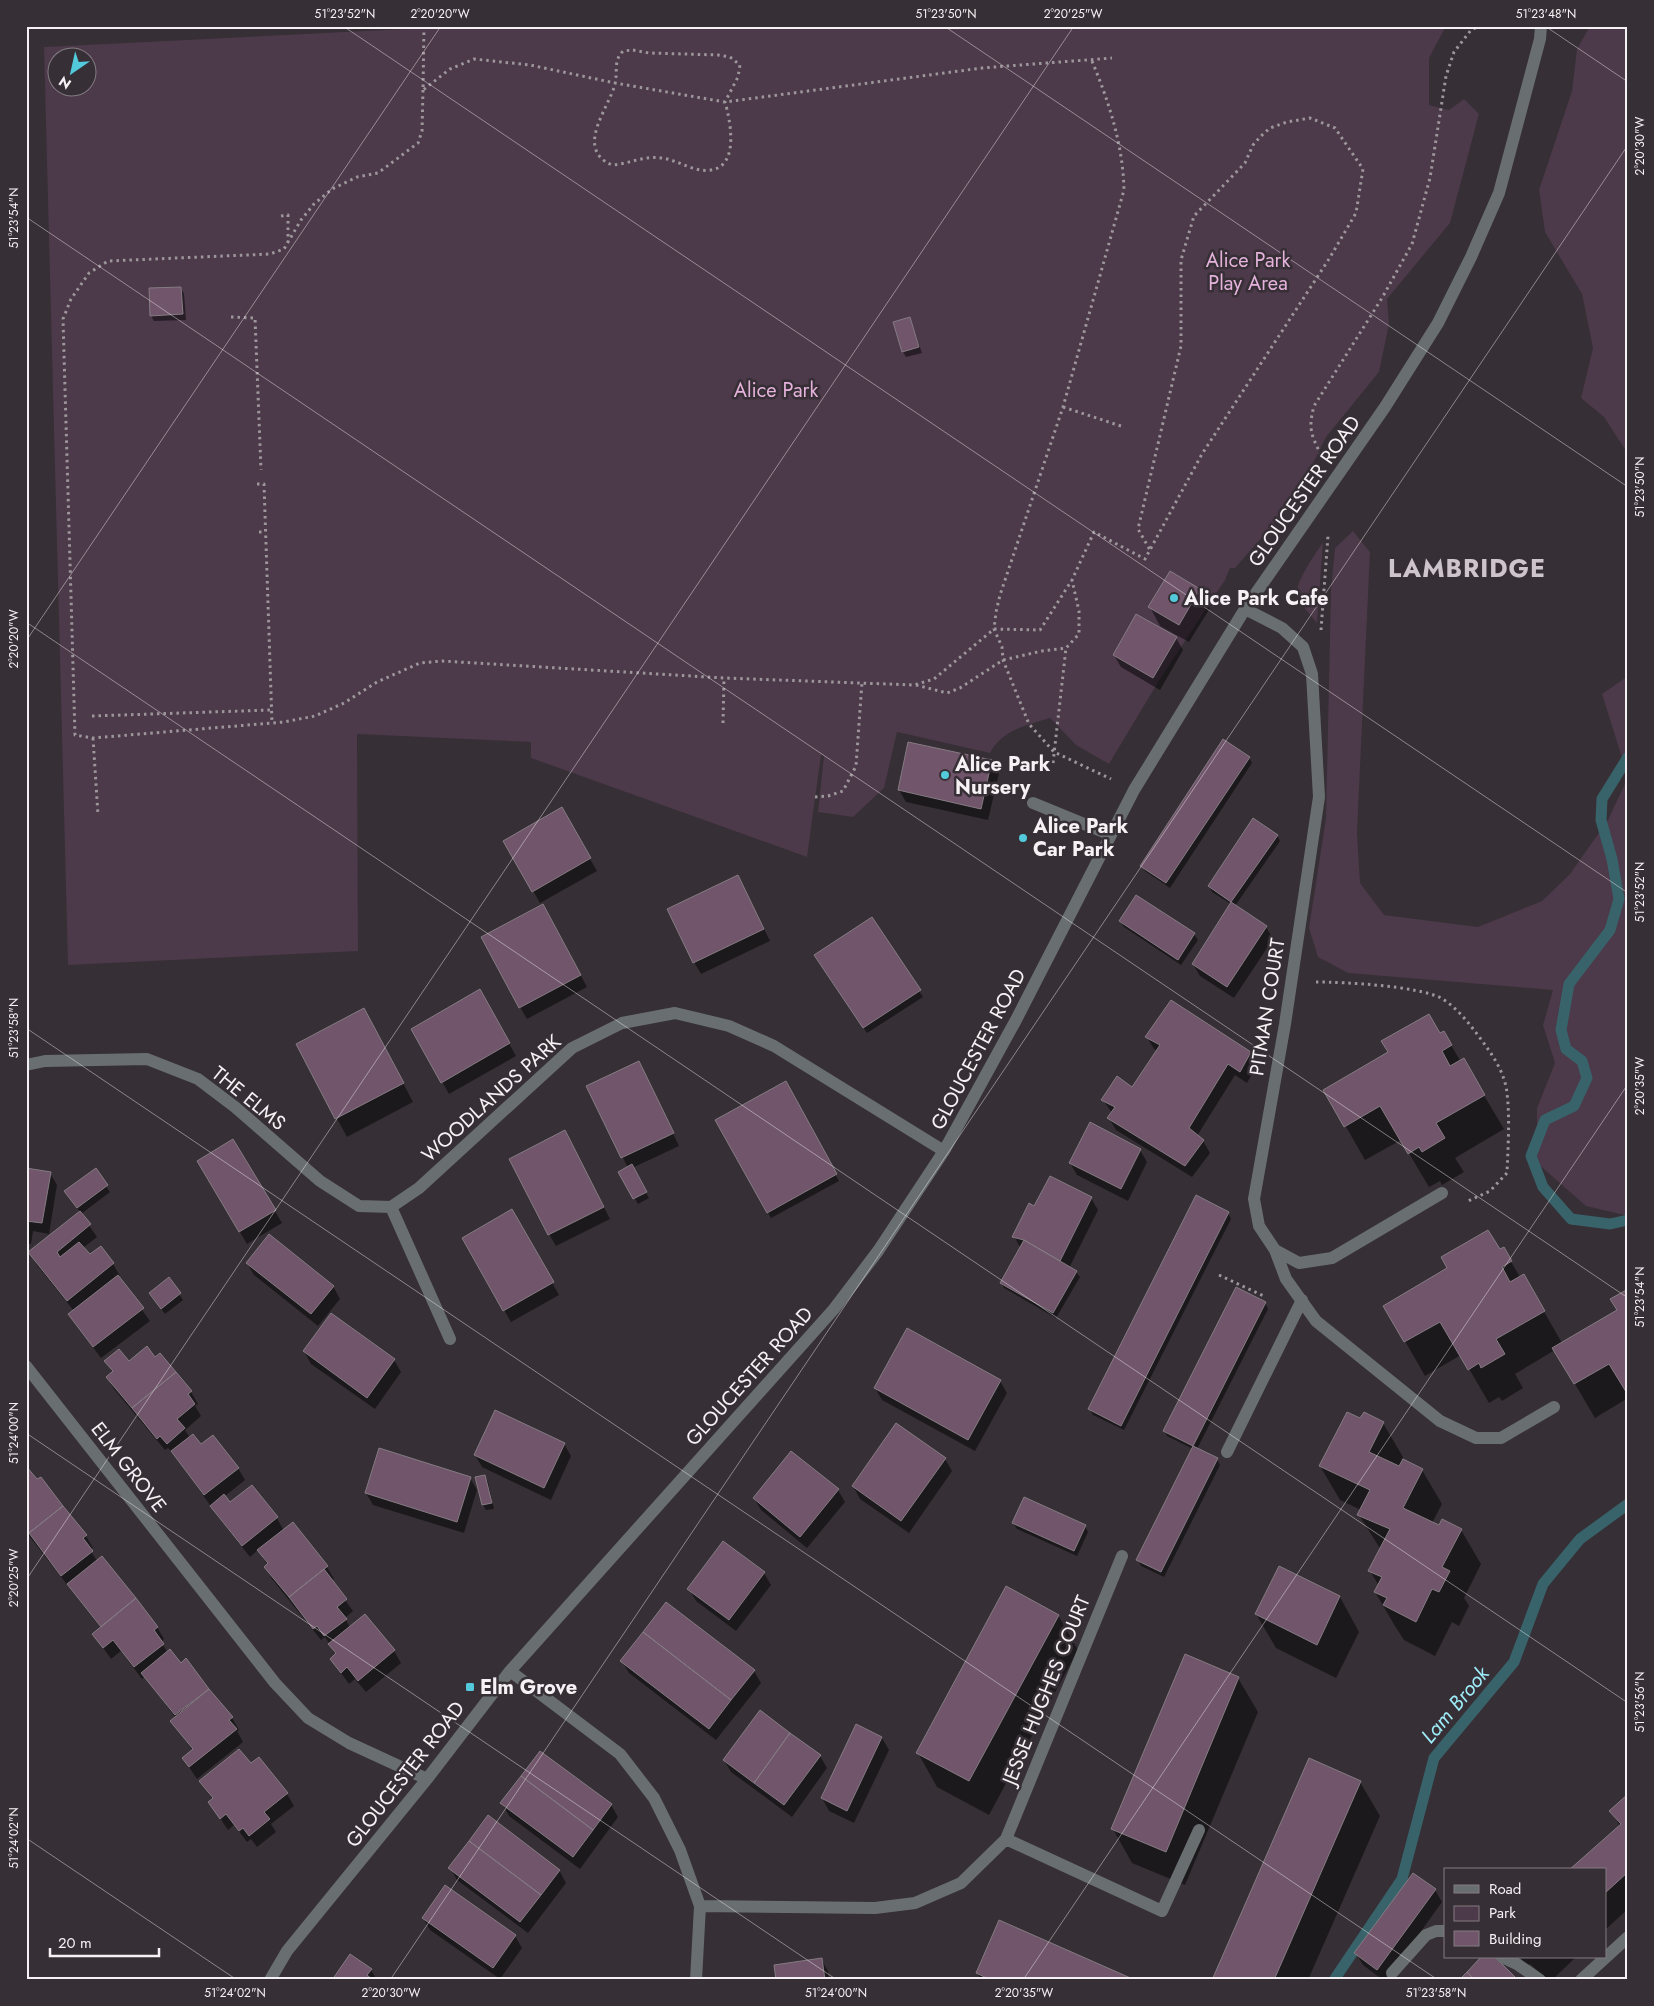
<svg xmlns="http://www.w3.org/2000/svg" width="1654" height="2006" viewBox="0 0 1654 2006" font-family="Jost,sans-serif">
  <style>
    .green { fill: #4c3949; fill-rule: evenodd }
    .shadow { fill: #0007 }
    .lines { fill: none; stroke-linecap: round; stroke-linejoin: round }
    .stream { stroke: #38636a; stroke-width: 11 }
    .building { fill: #70556b; stroke: #857c83 }
    .path { stroke: #9d979c; stroke-width: 3; stroke-dasharray: 2.5 4; stroke-linecap: butt }
    .minor { stroke: #696f70; stroke-width: 12 }
    .ticks { fill: none; stroke: #f6f1f5; stroke-width: 1; stroke-opacity: 0.45 }
    .poi-dot { fill: #53cadc; stroke: #362f35; stroke-width: 2 }
    .labels { text-anchor: middle; stroke-width: 5; stroke-linejoin: round; paint-order: stroke }
    .park-label { font-size: 20px; fill: #e4b2db; stroke: #362f35 }
    .street-label { font-size: 20px; fill: #f6f1f5; stroke: #362f35 }
    .poi-label { font-size: 20px; font-weight: bold; fill: #f6f1f5; stroke: #362f35; text-anchor: start }
    .water-label { font-size: 21px; font-style: italic; fill: #9eecf9; stroke: #362f35 }
    .district-label { font-size: 25px; font-weight: bold; letter-spacing: 1px; fill: #cec4cc; stroke: #362f35 }
    .neatline { fill: none; stroke: #f6f1f5; stroke-width: 2 }
    .ticks-label { font-size: 12px; text-anchor: middle; fill: #f6f1f5 }
  </style>
  <rect width="100%" height="100%" fill="#362f35"/>
  <path class="green" d="M464,26H1446L1429,58V105L1449,110L1464,99L1479,114L1450,223L1387,299L1389,324L1379,372L1326,437L1295,500L1235,568H1230L1225,580L1160,679L1109,764L1076,745L1050,718C1027,725 1002,730 990,753L897,732L884,788L853,817L818,812L824,756L821,755L807,857L531,758V742L357,734L358,951L68,965L44,47ZM58,58H88V88H58Z
    M1590,26H1628V454L1604,417L1581,398L1593,348L1582,294L1545,232L1539,190L1572,91L1577,49Z
    M1353,531L1370,552L1357,832L1360,883L1384,915L1478,927L1542,901L1570,874L1608,820L1628,777L1602,694L1628,676V1216L1586,1206L1537,1163V1108L1555,1063L1543,1025L1553,990L1348,973L1318,957L1309,928L1326,818L1331,590L1335,548Z
    M1323,542L1317,623C1311,615 1300,605 1297,594C1295,582 1316,553 1323,542Z"/>
  <path class="shadow" d="M181,288L184,294L186,320L154,321L151,316Z
    M910,318L922,353L906,357L903,352Z
    M1199,590L1210,608L1189,642L1160,626L1150,607Z
    M1176,638L1183,650L1160,690L1121,667L1114,655Z
    M1249,757L1252,763L1170,888L1145,871L1142,866Z
    M992,761L999,773L988,820L906,802L899,790Z
    M561,809L597,871L540,903L505,841Z
    M1277,835L1280,841L1235,906L1266,927L1273,939L1234,998L1200,976L1193,964L1231,904L1212,892L1209,886Z
    M744,889L770,941L701,974L694,962Z
    M1136,897L1194,934L1198,940L1181,965L1124,927L1120,921Z
    M550,918L587,987L527,1019L520,1007Z
    M872,919L923,997L867,1033L819,961Z
    M480,991L516,1056L449,1094L412,1029Z
    M374,1028L413,1102L347,1137L297,1045Z
    M1444,1033L1461,1062L1463,1060L1504,1129L1455,1158L1464,1172L1442,1185L1440,1181L1429,1187L1401,1140L1365,1160L1325,1090Z
    M1147,1037L1250,1053L1257,1065L1247,1083L1235,1075L1197,1136L1203,1141L1210,1153L1192,1177L1116,1130L1109,1118L1112,1113L1103,1100L1132,1089L1157,1051L1154,1049Z
    M645,1075L679,1146L632,1168L649,1198L638,1204L620,1172L628,1168L588,1087Z
    M785,1082L839,1181L771,1218L716,1120Z
    M233,1141L282,1223L247,1244L198,1161Z
    M571,1144L610,1219L556,1246L549,1234Z
    M1140,1150L1147,1162L1128,1201L1077,1175L1070,1163Z
    M26,1169L50,1173L57,1185L49,1234L33,1231L31,1244H26Z
    M95,1170L110,1192L81,1214L97,1237L83,1248L90,1256L100,1248L113,1264L120,1276L118,1277L150,1321L101,1358L77,1326L70,1314L74,1311L37,1265L30,1252L80,1212L69,1197Z
    M1091,1198L1098,1210L1069,1268L1076,1272L1080,1277L1056,1318L1004,1288L1001,1283L1021,1249L1014,1236L1035,1208Z
    M512,1211L559,1295L511,1322L463,1238Z
    M1228,1213L1231,1219L1124,1430L1093,1415L1090,1409Z
    M1503,1248L1520,1277L1523,1275L1562,1343L1618,1310L1628,1291V1398L1595,1418L1555,1350L1515,1374L1523,1388L1502,1401L1499,1397L1489,1403L1461,1355L1425,1376L1385,1306Z
    M247,1263L333,1286L340,1299L318,1326L254,1275Z
    M169,1279L183,1300L165,1314L154,1299Z
    M1265,1303L1268,1309L1197,1449L1217,1459L1220,1465L1164,1577L1141,1566L1138,1560L1193,1449L1167,1436L1164,1431Z
    M331,1315L394,1360L401,1372L375,1409L311,1364L304,1351Z
    M160,1355L191,1392L198,1404L195,1406L201,1416L185,1430L190,1438L238,1468L245,1480L225,1496L230,1503L277,1518L284,1531L327,1567L334,1579L331,1581L353,1611L345,1618L350,1628L365,1615L394,1651L401,1663L366,1692L355,1679L349,1684L331,1659L336,1655L331,1646L325,1637L321,1640L272,1579L265,1567L268,1565L258,1550L250,1557L219,1518L175,1455L168,1448L165,1450L114,1389L107,1377L113,1373L106,1361L129,1363L155,1359Z
    M1000,1381L1007,1393L975,1451L882,1400L875,1388Z
    M1361,1420L1383,1423L1403,1457L1401,1460L1422,1470L1442,1504L1432,1523L1440,1527L1461,1530L1481,1564L1464,1598L1469,1606L1459,1626L1452,1622L1435,1656L1404,1640L1395,1626L1375,1592L1379,1586L1370,1571L1381,1550L1359,1515L1361,1510L1340,1500L1320,1466Z
    M564,1444L571,1456L551,1500L482,1467L475,1455Z
    M945,1459L952,1471L909,1533L860,1499L853,1486Z
    M26,1468L86,1536L93,1548L90,1550L97,1561L157,1627L164,1639L161,1642L168,1653L180,1665L186,1660L232,1718L239,1730L237,1731L243,1742L197,1779L183,1758L193,1751L172,1721L175,1717L145,1676L142,1679L121,1651L111,1659L93,1634L101,1628L26,1532Z
    M485,1476L488,1482L494,1509L486,1510L483,1505L477,1478Z
    M470,1478L477,1490L464,1533L373,1505L366,1493Z
    M838,1490L845,1502L807,1548L761,1510L754,1498Z
    M1013,1523L1085,1526L1088,1532L1077,1556L1017,1529Z
    M1279,1567L1340,1597L1359,1632L1336,1678L1276,1648L1256,1614Z
    M764,1573L771,1585L736,1631L696,1601L689,1589Z
    M1058,1615L1078,1650L989,1815L937,1787L918,1753Z
    M622,1661L754,1671L761,1683L716,1740L629,1673Z
    M1238,1678L1258,1712L1185,1885L1132,1863L1113,1829Z
    M856,1726L882,1738L889,1750L854,1823L829,1811L822,1798Z
    M540,1752L611,1805L618,1817L580,1869L509,1816L502,1803Z
    M820,1756L827,1768L792,1817L731,1772L724,1760Z
    M259,1758L287,1794L294,1806L271,1824L276,1832L257,1847L251,1839L247,1842L234,1825L228,1830L209,1802L213,1800L200,1781L250,1765Z
    M1360,1782L1380,1816L1308,1980H1213Z
    M1628,1796V1909L1605,1930V1870L1620,1826L1611,1811Z
    M450,1868L559,1870L566,1883L528,1933L457,1880Z
    M1413,1875L1435,1890L1442,1902L1386,1980H1383L1363,1965L1356,1953Z
    M423,1918L515,1936L522,1948L500,1979L430,1930Z
    M1509,1957H1576L1552,1980H1548L1530,1964L1522,1971Z
    M821,1959L828,1971L829,1980H777Z
    M371,1970L377,1980H334Z
    M977,1973L1131,1980H981Z"/>
  <g class="lines">
    <path class="stream" d="M1628,757L1602,799L1601,820L1612,859L1619,899L1610,930L1569,984L1561,1030L1566,1049L1582,1061L1587,1078L1574,1106L1545,1120L1531,1156L1543,1187L1571,1219L1610,1224L1628,1220
      M1334,1980L1402,1879L1434,1758L1514,1662L1543,1584L1580,1539L1628,1504"/>
  </g>
  <path class="building" d="M181,287L183,314L150,316L149,288Z
    M910,317L919,347L902,352L893,322Z
    M1170,571L1200,589L1179,625L1148,607Z
    M1136,614L1177,637L1153,678L1113,655Z
    M1223,739L1250,757L1166,883L1140,866Z
    M908,742L992,760L981,809L898,790Z
    M562,807L591,858L532,892L503,841Z
    M1253,818L1278,835L1231,902L1208,886Z
    M738,875L764,929L693,963L667,909Z
    M1136,895L1195,933L1178,960L1119,921Z
    M1231,902L1267,926L1227,987L1192,964Z
    M543,904L581,975L519,1008L481,937Z
    M872,917L921,990L863,1028L814,955Z
    M480,989L510,1043L441,1083L411,1029Z
    M1171,1000L1251,1052L1240,1072L1228,1064L1189,1128L1204,1140L1185,1166L1107,1118L1115,1107L1101,1100L1117,1076L1132,1087L1160,1045L1145,1037Z
    M364,1008L404,1083L335,1119L296,1044Z
    M1429,1014L1440,1033L1444,1031L1452,1045L1442,1051L1450,1066L1464,1058L1485,1095L1436,1123L1445,1138L1422,1152L1419,1147L1408,1154L1380,1106L1344,1127L1323,1090L1388,1052L1381,1041Z
    M639,1061L674,1133L621,1158L586,1086Z
    M786,1081L837,1174L767,1213L715,1120Z
    M1090,1122L1141,1149L1121,1189L1069,1163Z
    M565,1130L604,1207L548,1235L509,1159Z
    M233,1139L276,1210L239,1232L197,1161Z
    M632,1164L647,1192L633,1199L618,1172Z
    M26,1168L51,1172L42,1223L26,1221Z
    M96,1168L108,1185L77,1208L64,1191Z
    M1050,1176L1092,1197L1060,1261L1024,1240L1012,1237L1029,1203L1034,1206Z
    M1196,1195L1229,1212L1121,1426L1088,1409Z
    M512,1209L554,1282L503,1311L462,1238Z
    M80,1211L91,1224L57,1252L60,1257L79,1242L90,1254L101,1246L114,1263L67,1301L28,1252Z
    M1488,1230L1500,1249L1504,1247L1512,1261L1502,1267L1510,1282L1524,1274L1545,1311L1496,1339L1505,1354L1481,1368L1479,1363L1468,1370L1440,1322L1404,1342L1383,1306L1447,1268L1441,1257Z
    M269,1234L334,1286L311,1314L246,1263Z
    M1024,1240L1077,1271L1053,1313L1000,1283Z
    M118,1275L144,1308L93,1347L68,1314Z
    M169,1277L181,1293L161,1309L149,1293Z
    M1236,1287L1266,1302L1193,1446L1163,1431Z
    M1628,1289V1395L1609,1364L1574,1384L1552,1348L1617,1310L1610,1299Z
    M331,1313L395,1359L367,1398L303,1351Z
    M907,1328L1001,1380L968,1440L874,1388Z
    M147,1346L155,1357L160,1353L176,1372L132,1408L106,1377L113,1371L104,1361L119,1349L129,1361Z
    M176,1372L192,1391L188,1394L195,1404L177,1419L185,1428L167,1444L160,1436L157,1439L132,1408Z
    M495,1410L565,1443L544,1488L474,1455Z
    M1347,1412L1360,1418L1364,1412L1384,1422L1369,1452L1399,1466L1403,1459L1423,1469L1403,1508L1439,1525L1442,1519L1462,1529L1442,1567L1450,1571L1439,1592L1432,1589L1416,1622L1383,1605L1387,1598L1374,1592L1382,1577L1368,1571L1390,1529L1357,1515L1370,1490L1319,1466Z
    M896,1423L946,1458L901,1521L852,1486Z
    M193,1434L201,1444L213,1435L239,1468L204,1495L171,1451Z
    M1193,1446L1218,1458L1161,1572L1136,1560Z
    M379,1448L471,1477L457,1522L365,1493Z
    M791,1451L839,1489L800,1537L753,1498Z
    M26,1466L37,1479L41,1477L63,1506L29,1533L26,1530Z
    M485,1475L492,1503L482,1505L475,1477Z
    M252,1485L278,1517L242,1546L210,1506L224,1494L230,1502Z
    M1024,1497L1086,1525L1074,1551L1012,1523Z
    M63,1506L87,1535L83,1538L93,1551L61,1576L29,1533Z
    M293,1522L328,1566L289,1597L264,1567L268,1563L257,1550Z
    M723,1541L765,1572L729,1620L687,1589Z
    M102,1556L136,1598L101,1627L67,1584Z
    M1279,1566L1340,1596L1317,1645L1255,1614Z
    M324,1569L347,1599L337,1607L347,1619L324,1636L317,1626L313,1629L289,1597Z
    M1006,1586L1059,1615L969,1781L916,1753Z
    M136,1598L158,1627L154,1630L164,1644L134,1667L113,1640L103,1648L92,1634Z
    M666,1602L755,1670L731,1700L643,1632Z
    M365,1614L395,1650L358,1681L347,1667L341,1673L330,1659L336,1653L328,1644Z
    M643,1632L731,1700L709,1729L620,1661Z
    M170,1649L181,1663L186,1658L209,1689L175,1715L141,1673Z
    M1185,1654L1239,1677L1166,1852L1111,1829Z
    M209,1689L233,1717L229,1720L237,1729L189,1767L182,1758L193,1749L170,1721Z
    M760,1710L790,1733L754,1783L723,1760Z
    M856,1724L882,1737L847,1811L821,1798Z
    M790,1733L821,1755L784,1805L754,1783Z
    M239,1749L251,1763L259,1757L288,1793L264,1812L270,1819L249,1836L243,1828L239,1831L226,1814L220,1819L208,1802L213,1798L199,1781Z
    M540,1751L612,1804L593,1830L521,1776Z
    M1309,1758L1361,1781L1274,1980H1212Z
    M521,1776L593,1830L573,1857L500,1803Z
    M1628,1794V1872L1605,1893V1870H1569L1621,1824L1609,1811Z
    M488,1815L560,1870L541,1895L469,1841Z
    M469,1841L541,1895L520,1922L448,1868Z
    M1413,1873L1436,1889L1377,1970L1354,1953Z
    M445,1885L516,1935L493,1968L422,1918Z
    M999,1920L1135,1980H991L976,1973Z
    M350,1954L372,1969L367,1975L373,1980H332Z
    M1481,1957H1495L1518,1980H1475L1467,1972Z
    M822,1958L825,1980H776L774,1965Z
    M1467,1972L1475,1980H1459Z"/>
  <g class="lines">
    <path class="path" d="M424,26L423,90L450,69L474,59L530,65L615,83L725,102L982,68L1112,58
      M633,50L649,53L718,55L730,57L740,65L738,77L725,102C730,119 740,166 711,170C695,173 678,160 662,158C645,155 629,164 612,165C574,149 609,108 615,84C618,71 613,61 623,51Z
      M1092,61C1109,102 1123,145 1124,190L1063,407L1000,595L996,612L994,629L1002,647L1003,660L1029,724L1054,752L1111,779
      M423,90L422,131L418,143L378,173L357,177L332,189L314,204L301,220L284,249L270,254L108,261L89,273L71,299L63,319L75,735L93,738L284,722L315,716L344,703L377,682L420,663L442,661L724,678L914,685L934,679L994,629L1040,630L1072,580L1094,532L1145,559L1202,454L1329,259L1356,213L1363,169L1335,128L1310,118L1287,122L1270,128L1261,136L1253,145L1245,163L1194,216L1181,260V346L1138,529L1150,550
      M281,216L288,215V243
      M231,317L255,318L261,470
      M1063,407L1124,427
      M1321,455C1311,434 1308,429 1314,406L1382,298L1412,244L1430,178L1446,76L1454,52L1471,30L1480,26
      M257,484H264L272,723
      M259,532H264
      M1321,630L1328,536
      M916,685L947,693L960,688L1003,660L1042,651L1066,648L1079,634V611L1072,580
      M92,716L271,710
      M723,723L724,678
      M93,738L98,815
      M1053,763L1066,648
      M815,797L828,796L843,791L856,766L862,682
      M1316,982C1344,982 1418,986 1441,998C1459,1009 1471,1026 1483,1042C1494,1057 1505,1074 1507,1093C1510,1120 1508,1147 1507,1173L1490,1191L1466,1202
      M1219,1275L1266,1297"/>
    <path class="minor" d="M1245,609L1282,628L1303,647L1312,674L1319,797L1285,1024L1254,1199L1259,1226L1275,1250L1299,1263L1332,1258L1442,1193
      M1033,803L1111,835
      M26,1065L45,1061L147,1059L198,1079L235,1107L320,1181L359,1206L391,1207L419,1188L572,1048L622,1023L675,1013L729,1026L774,1046L944,1151
      M391,1207L450,1339
      M1275,1250L1286,1279L1316,1321L1440,1421L1476,1438H1501L1554,1407
      M26,1366L275,1683L308,1718L349,1743L427,1779
      M1227,1452L1302,1300
      M510,1671L620,1754L654,1798L680,1850L700,1906L696,1980
      M1006,1839L1162,1911L1199,1830
      M700,1906L875,1908L915,1903L961,1883L1006,1839L1122,1556
      M1502,1957L1517,1964L1540,1980
      M1392,1973L1426,1935L1436,1931H1445
      M270,1980L287,1951L427,1779L510,1671L834,1309L878,1251L944,1151L1016,1020L1134,790L1245,609L1385,407L1438,323L1471,257L1499,193L1540,39L1541,26
      M1581,1980L1628,1937"/>
  </g>
  <path class="ticks" d="M343,26L1628,893M944,26L1628,487M1545,26L1628,82M26,217L1628,1298M26,622L1628,1703M26,641L441,26M26,1028L1438,1980M26,1433L837,1980M26,1580L1074,26M26,1838L237,1980M390,1980L1628,145M1023,1980L1628,1084"/>
  <g class="poi-dot">
    <circle cx="1174" cy="598" r="5"/>
    <circle cx="945" cy="775" r="5"/>
    <circle cx="1023" cy="838" r="5"/>
    <rect x="465" y="1682" width="10" height="10" rx="2.5"/>
  </g>
  <g class="labels">
    <g class="park-label">
      <text x="1248" y="267">Alice Park<tspan x="1248" dy="23">Play Area</tspan></text>
      <text x="776" y="397">Alice Park</text>
    </g>
    <g class="street-label">
      <text transform="translate(1304 491) rotate(-55)" y="7">GLOUCESTER ROAD</text>
      <text transform="translate(1267 1007) rotate(-81)" y="7">PITMAN COURT</text>
      <text transform="translate(978 1049) rotate(-62)" y="7">GLOUCESTER ROAD</text>
      <text transform="translate(249 1098) rotate(39)" y="7">THE ELMS</text>
      <text transform="translate(491 1098) rotate(-42)" y="7">WOODLANDS PARK</text>
      <text transform="translate(749 1376) rotate(-48)" y="7">GLOUCESTER ROAD</text>
      <text transform="translate(129 1467) rotate(52)" y="7">ELM GROVE</text>
      <text transform="translate(1046 1690) rotate(-68)" y="7">JESSE HUGHES COURT</text>
      <text transform="translate(405 1774) rotate(-52)" y="7">GLOUCESTER ROAD</text>
    </g>
    <g class="poi-label">
      <text x="1184" y="605">Alice Park Cafe</text>
      <text x="955" y="771">Alice Park<tspan x="955" dy="23">Nursery</tspan></text>
      <text x="1033" y="833">Alice Park<tspan x="1033" dy="23">Car Park</tspan></text>
      <text x="480" y="1694">Elm Grove</text>
    </g>
    <g class="water-label">
      <text transform="translate(1455 1705) rotate(-50)" y="7">Lam Brook</text>
    </g>
    <g class="district-label">
      <text x="1467" y="577">LAMBRIDGE</text>
    </g>
  </g>
  <rect width="1654" height="2006" fill="none" stroke="#362f35" stroke-width="55"/>
  <rect x="1444" y="1868" width="162" height="90" fill="#362f35" stroke="#837d82"/>
  <rect x="1454" y="1885" width="25" height="8" fill="#696f70" stroke="#837d82"/>
  <text x="1489" y="1894" font-size="15" fill="#f6f1f5">Road</text>
  <rect x="1454" y="1906" width="25" height="15" fill="#4c3949" stroke="#837d82"/>
  <text x="1489" y="1918" font-size="15" fill="#f6f1f5">Park</text>
  <rect x="1454" y="1931" width="25" height="15" fill="#70556b" stroke="#837d82"/>
  <text x="1489" y="1944" font-size="15" fill="#f6f1f5">Building</text>
  <g transform="translate(72 72) rotate(214)"><circle r="24" fill="#362f35" stroke="#837d82"/>
  <path d="M0-4L9 19L0 12L-9 19Z" fill="#53cadc"/>
  <text y="-8" font-size="14" font-weight="bold" text-anchor="middle" fill="#f6f1f5">N</text>
  </g>
  <path d="M50 1948v8h109v-8" fill="none" stroke="#f6f1f5" stroke-width="2.5"/>
  <text x="58" y="1948" font-size="15" fill="#f6f1f5" stroke="#362f35" stroke-width="4" paint-order="stroke">20 m</text>
  <rect x="28" y="28" width="1598" height="1950" class="neatline"/>
  <g class="ticks-label">
    <text x="345" y="18">51°23'52"N</text>
    <text x="440" y="18">2°20'20"W</text>
    <text x="946" y="18">51°23'50"N</text>
    <text x="1073" y="18">2°20'25"W</text>
    <text x="1546" y="18">51°23'48"N</text>
    <text transform="translate(1640 146) rotate(-90)" y="4">2°20'30"W</text>
    <text transform="translate(14 218) rotate(-90)" y="4">51°23'54"N</text>
    <text transform="translate(1640 487) rotate(-90)" y="4">51°23'50"N</text>
    <text transform="translate(14 639) rotate(-90)" y="4">2°20'20"W</text>
    <text transform="translate(1640 892) rotate(-90)" y="4">51°23'52"N</text>
    <text transform="translate(14 1028) rotate(-90)" y="4">51°23'58"N</text>
    <text transform="translate(1640 1086) rotate(-90)" y="4">2°20'35"W</text>
    <text transform="translate(1640 1297) rotate(-90)" y="4">51°23'54"N</text>
    <text transform="translate(14 1433) rotate(-90)" y="4">51°24'00"N</text>
    <text transform="translate(14 1578) rotate(-90)" y="4">2°20'25"W</text>
    <text transform="translate(1640 1702) rotate(-90)" y="4">51°23'56"N</text>
    <text transform="translate(14 1838) rotate(-90)" y="4">51°24'02"N</text>
    <text x="235" y="1997">51°24'02"N</text>
    <text x="391" y="1997">2°20'30"W</text>
    <text x="836" y="1997">51°24'00"N</text>
    <text x="1024" y="1997">2°20'35"W</text>
    <text x="1436" y="1997">51°23'58"N</text>
  </g>
</svg>
